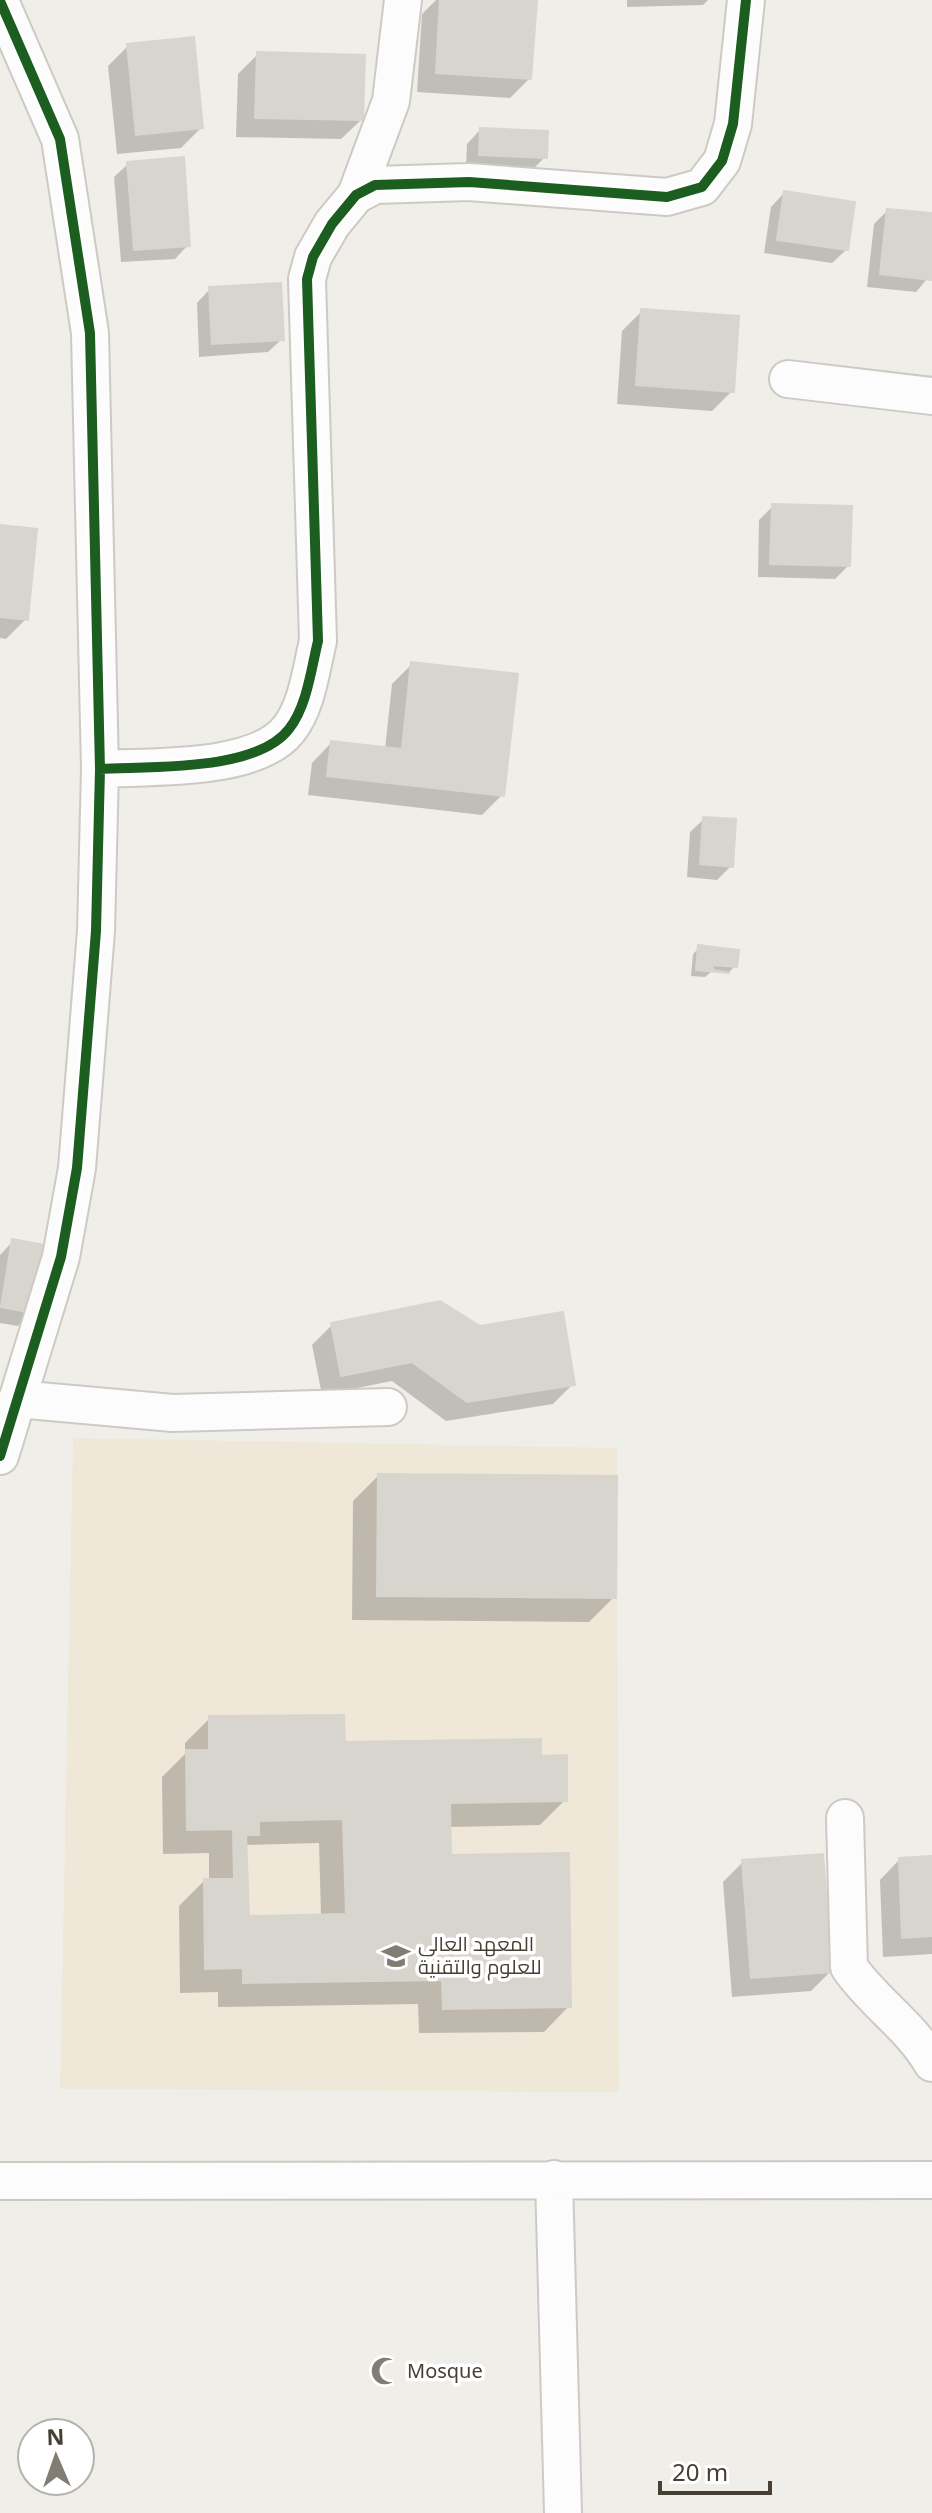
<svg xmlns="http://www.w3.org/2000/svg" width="932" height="2513" viewBox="0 0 932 2513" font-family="'Noto Sans',Cairo,sans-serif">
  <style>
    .education { fill: #efe8d9 }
    .shadow { fill: #0003; fill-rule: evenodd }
    .building { fill: #d8d5cf; stroke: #d8d5ce; stroke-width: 2; fill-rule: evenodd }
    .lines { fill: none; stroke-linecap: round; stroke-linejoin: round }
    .minor-casing { stroke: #cdcac4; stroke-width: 40 }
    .minor { stroke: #fdfcfc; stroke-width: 36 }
    .cycleway-casing { stroke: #fff; stroke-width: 15 }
    .cycleway { stroke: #1b5e20; stroke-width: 10 }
    .labels { text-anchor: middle; stroke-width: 7; stroke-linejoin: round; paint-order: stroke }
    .poi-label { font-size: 20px; fill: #463f34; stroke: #fff; text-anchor: start }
  </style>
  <rect width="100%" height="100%" fill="#f0eee8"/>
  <path class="education" d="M73,1438L617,1448L619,2092L60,2089Z"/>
  <path class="shadow" d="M436,0H535L530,78L510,98L417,92L422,14Z
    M627,0H708L703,5L627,7Z
    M128,46L201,128L181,148L117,154L108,66Z
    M258,54L361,120L341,139L236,137L238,74Z
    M480,130L545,157L532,170L466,168L467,144Z
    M128,164L188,245L175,259L121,262L114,177Z
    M784,193L846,250L832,263L764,253L771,207Z
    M887,211L932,215V273L916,292L867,287L874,224Z
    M210,289L282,339L268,352L199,357L197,303Z
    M642,311L732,391L712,411L617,404L622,331Z
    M773,506L848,566L835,579L758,577L759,520Z
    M0,527L26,619L6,639L0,638Z
    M412,664L502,795L482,815L308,795L312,763L331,743L385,749L392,684Z
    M704,819L731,866L717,880L687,877L690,832Z
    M699,948L735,966L729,972L712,971L705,977L691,976L693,954Z
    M13,1241L31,1312L18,1326L0,1323V1255Z
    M332,1325L573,1384L553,1404L446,1421L392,1381L322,1395L312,1345Z
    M378,1476L614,1597L589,1622L352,1620L353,1501Z
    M210,1718L343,1744L539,1758L565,1800L540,1825L448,1827L449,1857L569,2006L544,2032L419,2033L418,2004L218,2007V1992L180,1993L179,1906L204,1881H209V1853L163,1854L162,1777L185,1754V1743ZM319,1843L321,1916L247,1918L246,1845Z
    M932,1858V1954L883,1957L880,1880L899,1860Z
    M743,1862L830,1972L811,1991L732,1997L723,1882Z"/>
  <path class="building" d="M440,0H537L531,79L436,73Z
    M194,37L203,128L136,135L127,44Z
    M257,52L365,55L363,120L255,118Z
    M480,128L548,131L547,158L479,155Z
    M184,157L190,246L134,250L127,162Z
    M784,191L855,202L848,250L777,240Z
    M887,209L932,213L931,280L880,274Z
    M281,283L284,340L212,344L209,287Z
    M641,309L739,316L734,392L636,385Z
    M772,504L852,506L850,566L770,564Z
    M0,525L37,529L28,620L0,617Z
    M411,662L518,674L504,796L327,776L331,741L402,749Z
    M703,817L736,819L733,867L700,864Z
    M698,945L739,950L737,967L712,965L713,970L730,973L696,970Z
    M12,1239L45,1245L33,1313L1,1307Z
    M440,1301L480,1326L563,1312L575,1385L467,1402L412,1362L341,1376L331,1323Z
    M378,1474L617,1476L616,1598L377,1596Z
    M344,1715L345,1742L541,1739V1756L567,1755V1801L450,1803L451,1855L569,1853L571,2007L443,2009L442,1980L243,1983V1968L205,1969L204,1879H234L233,1829L187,1830L186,1750H209V1716ZM343,1819L346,1914L249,1916L246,1835H259V1821Z
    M823,1854L832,1972L751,1978L742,1860Z
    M932,1856V1936L902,1938L899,1858Z"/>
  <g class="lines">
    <defs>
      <path id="minor" d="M0,1L60,139L90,333L100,769L96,931L77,1168L61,1257L0,1456
        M356,195L391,101L403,0
        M788,379L932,396
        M100,769C150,766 256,772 289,729C307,706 311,670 318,641L307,279L313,257L332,224L356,195L375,185L469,182L667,197L702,187L722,161L733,124L746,0
        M17,1399L173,1413L388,1407
        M845,1818L849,1967C873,2002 911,2026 932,2063
        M554,2179L563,2513
        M0,2181L932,2180"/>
    </defs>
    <use href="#minor" class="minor-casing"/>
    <use href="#minor" class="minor"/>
    <defs>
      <path id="cycleway" d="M0,1L60,139L90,333L100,769L96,931L77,1168L61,1257L0,1456
        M100,769C150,766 256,772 289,729C307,706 311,670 318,641L307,279L313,257L332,224L356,195L375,185L469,182L667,197L702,187L722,161L733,124L746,0"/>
    </defs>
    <use href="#cycleway" class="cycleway-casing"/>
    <use href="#cycleway" class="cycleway"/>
  </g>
  <defs>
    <symbol id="university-bare" viewBox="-9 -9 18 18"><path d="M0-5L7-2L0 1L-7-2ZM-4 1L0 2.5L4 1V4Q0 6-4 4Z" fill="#827c73" stroke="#fff" stroke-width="2.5" paint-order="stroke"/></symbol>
    <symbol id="mosque-bare" viewBox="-9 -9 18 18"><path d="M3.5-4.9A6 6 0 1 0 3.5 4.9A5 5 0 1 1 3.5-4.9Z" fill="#827c73" stroke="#fff" stroke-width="2.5" paint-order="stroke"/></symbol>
  </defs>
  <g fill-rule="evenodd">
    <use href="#university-bare" x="376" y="1936" width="40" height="40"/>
    <use href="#mosque-bare" x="365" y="2351" width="40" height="40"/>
  </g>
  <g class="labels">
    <g class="poi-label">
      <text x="418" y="1951">المعهد العالي<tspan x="418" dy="23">للعلوم والتقنية</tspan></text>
      <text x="407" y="2378">Mosque</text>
    </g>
  </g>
  <g transform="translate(56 2457) rotate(358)"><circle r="38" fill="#ffffff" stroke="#b5b2ae" stroke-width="2"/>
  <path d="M0-6L14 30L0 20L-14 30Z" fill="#827c73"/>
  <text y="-12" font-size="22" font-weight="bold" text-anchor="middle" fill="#463f34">N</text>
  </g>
  <path d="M660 2481v12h110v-12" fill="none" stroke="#463f34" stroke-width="4"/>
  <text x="672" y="2481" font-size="24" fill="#463f34" stroke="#ffffff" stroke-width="6" paint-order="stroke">20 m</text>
</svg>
